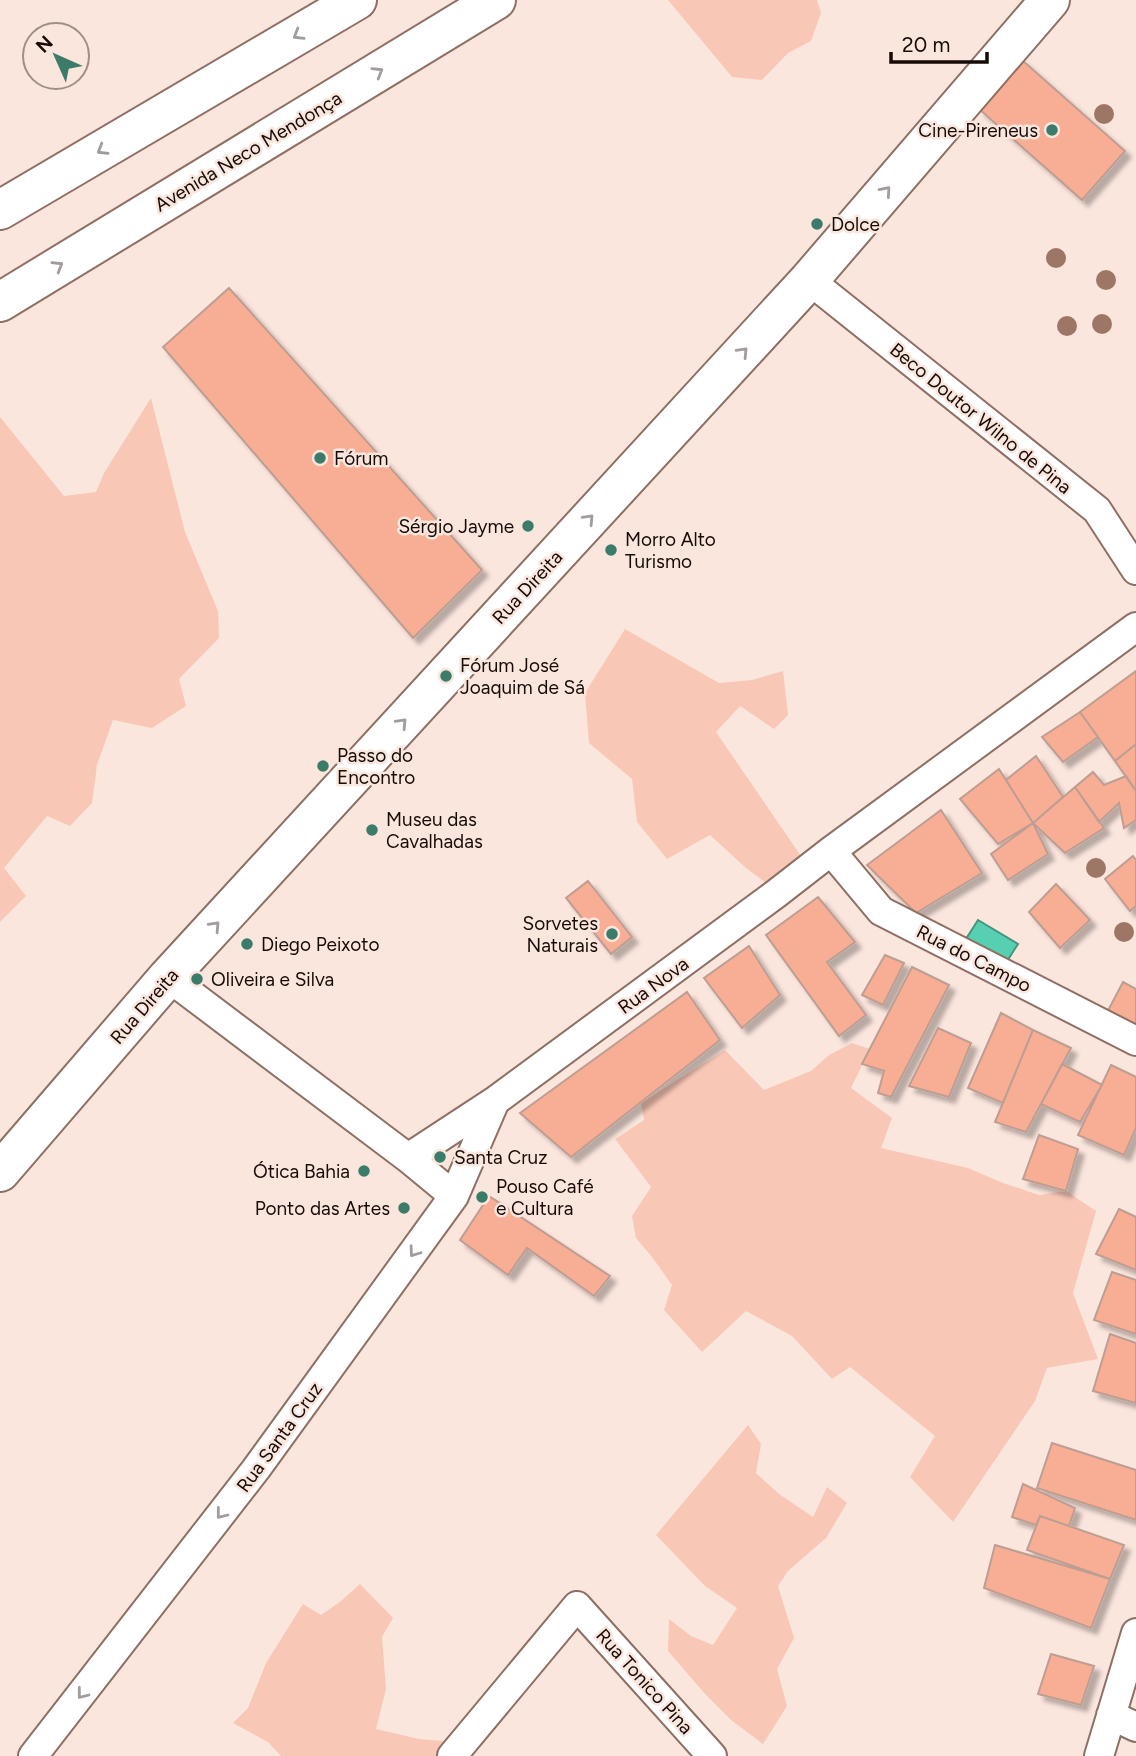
<svg xmlns="http://www.w3.org/2000/svg" width="1136" height="1756" viewBox="0 0 1136 1756" font-family="Figtree,sans-serif">
  <style>
    .green { fill: #f9c7b6 }
    .water { fill: #57d0b1; stroke: #44957e; stroke-width: 2 }
    .building { fill: #f8ae94; stroke: #be9d92; stroke-width: 2; filter: url(#shadow) }
    .lines { fill: none; stroke-linecap: round; stroke-linejoin: round }
    .street-casing { stroke: #8e6f64; stroke-width: 32 }
    .secondary-casing { stroke: #8e6f64; stroke-width: 42 }
    .street { stroke: #fff; stroke-width: 28 }
    .secondary { stroke: #fff; stroke-width: 38 }
    .tree { fill: #9e7666 }
    .oneway { stroke: #a29d9c }
    .poi-dot { fill: #3b7b6a; stroke: #fbe6de; stroke-width: 2.5 }
    .labels { text-anchor: middle; stroke-width: 5; stroke-linejoin: round; paint-order: stroke }
    .poi-label { font-size: 19px; fill: #160b07; stroke: #fbe6de; text-anchor: start }
    .street-label { font-size: 19px; fill: #160b07; stroke: #fbe6de }
  </style>
  <defs>
    <filter id="shadow"><feDropShadow dx="6" dy="6" stdDeviation="2" flood-color="#0004"/></filter>
  </defs>
  <rect width="100%" height="100%" fill="#fbe6de"/>
  <path class="green" d="M668,0H817L821,13L811,41L788,53L762,80L732,77Z
    M151,398L185,532L218,611L219,638L179,679L186,706L152,728L113,720L97,765L92,803L70,826L47,816L4,868L26,896L0,922V417L64,496L96,492L104,473Z
    M625,629L719,683L752,680L783,671L788,715L774,729L740,706L716,732L803,859L774,889L746,868L710,835L667,859L637,822L632,779L589,743L585,693Z
    M852,1043L870,1049L851,1088L892,1118L881,1148L968,1168L1003,1183L1039,1195L1066,1191L1096,1211L1073,1293L1098,1359L1047,1368L1035,1401L953,1522L910,1477L935,1436L850,1367L832,1379L792,1336L746,1311L702,1352L664,1310L672,1285L652,1257L636,1238L632,1216L651,1187L615,1139L644,1120L641,1103L725,1050L764,1090L811,1071L829,1055Z
    M748,1425L761,1444L756,1473L779,1494L813,1517L827,1487L847,1503L826,1538L788,1571L778,1586L794,1638L777,1669L787,1706L763,1744L731,1720L706,1695L668,1651L669,1619L691,1636L713,1645L737,1608L705,1586L656,1535Z
    M360,1584L393,1618L382,1637L386,1689L376,1729L419,1739L455,1742L442,1756H281L268,1742L233,1723L248,1708L266,1663L303,1604L321,1615L341,1601Z"/>
  <path class="water" d="M978,920L1018,944L1004,966L964,942Z"/>
  <path class="building" d="M1022,60L1125,151L1082,200L979,109Z
    M229,288L482,570L413,638L163,347Z
    M1136,671V744L1115,761L1080,712Z
    M1080,712L1098,737L1063,762L1042,737Z
    M1135,745H1136V791L1115,761Z
    M1036,756L1063,797L1033,823L1006,780Z
    M999,769L1033,823L998,844L960,799Z
    M1093,772L1104,785L1126,776L1136,791V820L1124,828L1119,803L1099,822L1075,787Z
    M1075,787L1104,828L1065,853L1033,823Z
    M941,810L982,873L916,913L867,865Z
    M1033,823L1048,854L1008,880L991,854Z
    M1133,856L1136,860V906L1130,911L1105,879Z
    M588,881L632,937L611,954L566,898Z
    M1056,884L1090,920L1060,948L1029,912Z
    M818,897L855,942L827,962L866,1015L839,1036L766,935Z
    M749,946L780,995L742,1028L704,978Z
    M885,955L904,963L883,1005L862,995Z
    M912,967L949,985L891,1097L878,1093L884,1071L862,1064Z
    M1123,982L1136,989V1037L1103,1020Z
    M687,992L720,1040L571,1157L520,1113Z
    M1001,1013L1033,1030L1003,1103L968,1088Z
    M938,1028L971,1043L949,1097L909,1086Z
    M1033,1030L1071,1048L1026,1132L995,1122Z
    M1062,1064L1102,1085L1080,1122L1041,1104Z
    M1111,1065L1136,1077V1128L1124,1155L1078,1135Z
    M1039,1135L1078,1149L1066,1191L1023,1179Z
    M489,1196L610,1276L594,1296L527,1248L508,1275L460,1240Z
    M1119,1209L1136,1217V1270L1096,1254Z
    M1112,1272L1136,1280V1334L1094,1320Z
    M1110,1334L1136,1343V1403L1093,1391Z
    M1052,1443L1136,1470V1520L1037,1488Z
    M1023,1484L1075,1508L1069,1526L1040,1516L1036,1525L1012,1517Z
    M1040,1516L1124,1545L1110,1579L1027,1550Z
    M995,1545L1110,1579L1091,1628L984,1588Z
    M1051,1654L1094,1666L1081,1705L1038,1694Z"/>
  <g class="lines">
    <defs>
      <path id="street" d="M809,280L1097,510L1136,570
        M831,851L881,911L1136,1041
        M168,977L408,1158L495,1101L777,893L831,851L1136,627
        M408,1158L454,1196
        M1111,1715L1136,1727
        M33,1756L256,1469L454,1196L495,1101
        M452,1756L577,1606L712,1756
        M1099,1756L1136,1633"/>
      <path id="secondary" d="M0,210L357,0
        M0,302L496,0
        M0,1172L168,977L809,280L1050,0"/>
    </defs>
    <use href="#street" class="street-casing"/>
    <use href="#secondary" class="secondary-casing"/>
    <use href="#street" class="street"/>
    <use href="#secondary" class="secondary"/>
  </g>
  <g class="tree">
    <circle cx="1104" cy="114" r="10"/>
    <circle cx="1056" cy="258" r="10"/>
    <circle cx="1106" cy="280" r="10"/>
    <circle cx="1102" cy="324" r="10"/>
    <circle cx="1067" cy="326" r="10"/>
    <circle cx="1096" cy="868" r="10"/>
    <circle cx="1124" cy="932" r="10"/>
  </g>
  <defs><path id="oneway-chevron" d="M-2-3.5L2.5 0L-2 3.5" fill="none" stroke-width="1.6" stroke-linecap="round" stroke-linejoin="round" transform="scale(1.75)"/></defs>
  <g class="oneway">
    <use href="#oneway-chevron" transform="translate(298 35) rotate(149)"/>
    <use href="#oneway-chevron" transform="translate(378 72) rotate(-31)"/>
    <use href="#oneway-chevron" transform="translate(102 150) rotate(149)"/>
    <use href="#oneway-chevron" transform="translate(886 191) rotate(-49)"/>
    <use href="#oneway-chevron" transform="translate(58 266) rotate(-31)"/>
    <use href="#oneway-chevron" transform="translate(743 352) rotate(-47)"/>
    <use href="#oneway-chevron" transform="translate(589 519) rotate(-47)"/>
    <use href="#oneway-chevron" transform="translate(402 723) rotate(-47)"/>
    <use href="#oneway-chevron" transform="translate(215 926) rotate(-47)"/>
    <use href="#oneway-chevron" transform="translate(414 1252) rotate(126)"/>
    <use href="#oneway-chevron" transform="translate(221 1514) rotate(128)"/>
    <use href="#oneway-chevron" transform="translate(82 1694) rotate(128)"/>
  </g>
  <g class="poi-dot">
    <circle cx="1052" cy="130" r="7"/>
    <circle cx="817" cy="224" r="7"/>
    <circle cx="320" cy="458" r="7"/>
    <circle cx="528" cy="526" r="7"/>
    <circle cx="611" cy="550" r="7"/>
    <circle cx="446" cy="676" r="7"/>
    <circle cx="323" cy="766" r="7"/>
    <circle cx="372" cy="830" r="7"/>
    <circle cx="612" cy="934" r="7"/>
    <circle cx="247" cy="944" r="7"/>
    <circle cx="197" cy="979" r="7"/>
    <circle cx="440" cy="1157" r="7"/>
    <circle cx="364" cy="1171" r="7"/>
    <circle cx="482" cy="1197" r="7"/>
    <circle cx="404" cy="1208" r="7"/>
  </g>
  <g class="labels">
    <g class="poi-label">
      <text x="1038" y="137" text-anchor="end">Cine-Pireneus</text>
      <text x="831" y="231">Dolce</text>
      <text x="334" y="465">Fórum</text>
      <text x="514" y="533" text-anchor="end">Sérgio Jayme</text>
      <text x="625" y="546">Morro Alto<tspan x="625" dy="22">Turismo</tspan></text>
      <text x="460" y="672">Fórum José<tspan x="460" dy="22">Joaquim de Sá</tspan></text>
      <text x="337" y="762">Passo do<tspan x="337" dy="22">Encontro</tspan></text>
      <text x="386" y="826">Museu das<tspan x="386" dy="22">Cavalhadas</tspan></text>
      <text x="598" y="930" text-anchor="end">Sorvetes<tspan x="598" dy="22">Naturais</tspan></text>
      <text x="261" y="951">Diego Peixoto</text>
      <text x="211" y="986">Oliveira e Silva</text>
      <text x="454" y="1164">Santa Cruz</text>
      <text x="350" y="1178" text-anchor="end">Ótica Bahia</text>
      <text x="496" y="1193">Pouso Café<tspan x="496" dy="22">e Cultura</tspan></text>
      <text x="390" y="1215" text-anchor="end">Ponto das Artes</text>
    </g>
    <g class="street-label">
      <text transform="translate(248 151) rotate(-31)" y="7">Avenida Neco Mendonça</text>
      <text transform="translate(981 418) rotate(39)" y="7">Beco Doutor Wilno de Pina</text>
      <text transform="translate(527 587) rotate(-47)" y="7">Rua Direita</text>
      <text transform="translate(974 958) rotate(27)" y="7">Rua do Campo</text>
      <text transform="translate(653 985) rotate(-36)" y="7">Rua Nova</text>
      <text transform="translate(144 1006) rotate(-49)" y="7">Rua Direita</text>
      <text transform="translate(279 1437) rotate(-54)" y="7">Rua Santa Cruz</text>
      <text transform="translate(645 1681) rotate(48)" y="7">Rua Tonico Pina</text>
    </g>
  </g>
  <g transform="translate(56 56) rotate(315)"><circle r="33" fill="#fbe6de" stroke="#9f8e88" stroke-width="2"/>
  <path d="M0-5L12 26L0 18L-12 26Z" fill="#3b7b6a"/>
  <text y="-10" font-size="19" font-weight="bold" text-anchor="middle" fill="#160b07">N</text>
  </g>
  <path d="M891 52v10h96v-10" fill="none" stroke="#160b07" stroke-width="3.5"/>
  <text x="902" y="52" font-size="21" fill="#160b07" stroke="#fbe6de" stroke-width="5" paint-order="stroke">20 m</text>
</svg>
